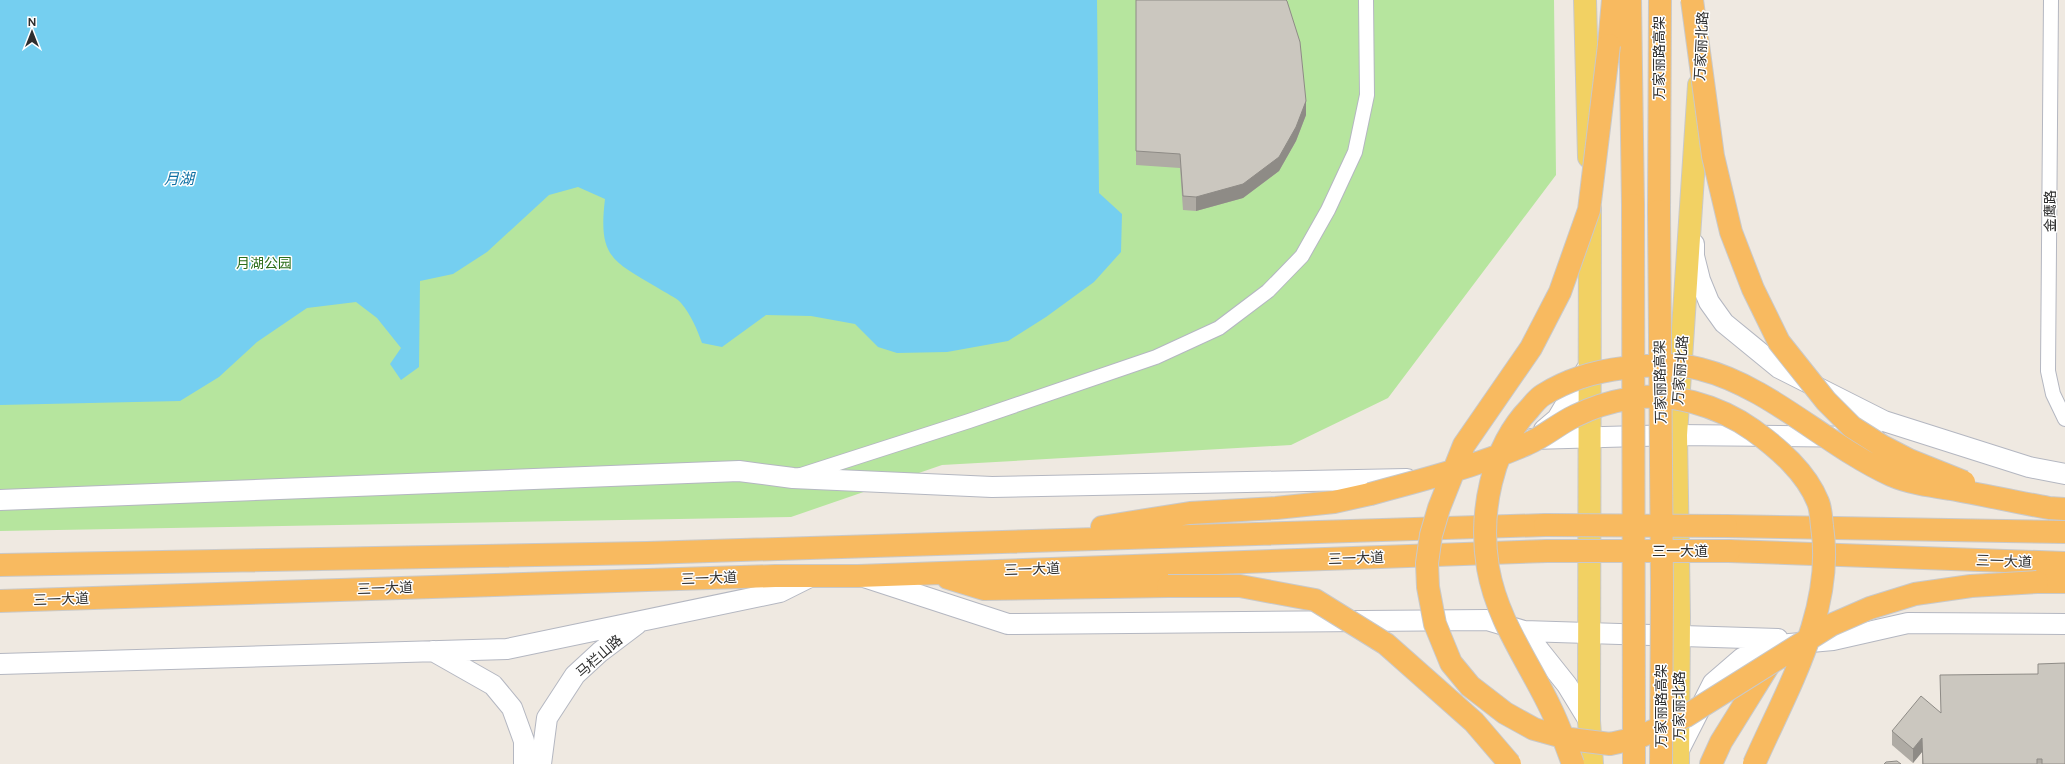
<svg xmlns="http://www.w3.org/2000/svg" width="2065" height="764" viewBox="0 0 2065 764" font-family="Figtree,'Noto Sans SC',sans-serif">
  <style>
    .green { fill: #b6e59e }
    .water { fill: #75cff0 }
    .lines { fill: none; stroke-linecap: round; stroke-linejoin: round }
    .minor-casing { stroke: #b4b7c1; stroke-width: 16 }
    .secondary-casing { stroke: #b4b7c1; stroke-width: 22 }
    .primary-casing { stroke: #c9c9c9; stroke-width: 24 }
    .trunk-casing { stroke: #c9c9c9; stroke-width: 24 }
    .minor { stroke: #fff; stroke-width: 14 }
    .secondary { stroke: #fff; stroke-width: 20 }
    .primary { stroke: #f2d163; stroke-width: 22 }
    .trunk { stroke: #f8ba60; stroke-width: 22 }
    .trunk-bridge-casing { stroke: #c9c9c9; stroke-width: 24; stroke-linecap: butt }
    .trunk-bridge { stroke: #f8ba60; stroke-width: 22 }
    .wall { fill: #afaba4 }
    .shaded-wall { fill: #8e8b86 }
    .building { fill: #cbc7bf; stroke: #8e8b86 }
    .labels { text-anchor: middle; stroke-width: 3; stroke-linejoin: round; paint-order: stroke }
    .street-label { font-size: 14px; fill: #2e2e2e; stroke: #fff }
    .park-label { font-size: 14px; fill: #2c6e1b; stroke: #fff }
    .water-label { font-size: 15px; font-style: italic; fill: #0d6fa3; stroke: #fff }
  </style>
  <rect width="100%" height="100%" fill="#efe9e1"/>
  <path class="green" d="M0,0H1554L1556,175L1388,398L1291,445L942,465L791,517L0,531Z"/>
  <path class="water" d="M0,0H1097L1099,193L1122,214L1121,252L1094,282L1046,317L1008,341L947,352L897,353L878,347L855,324L811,316L766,315L722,347L702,343C697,329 691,315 681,303C676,297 665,293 658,288C612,261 598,257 605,199L578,187L549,195L487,252L453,274L420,281L419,367L401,380L390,364L401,348L377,318L356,302L307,308L257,342L219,377L180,401L0,405Z"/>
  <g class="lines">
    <defs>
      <path id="minor" d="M2051,0L2048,371L2053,394L2065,419
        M801,475L969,421L1156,357L1219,328L1268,291L1302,256L1328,210L1355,152L1367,95L1366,0"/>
      <path id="secondary" d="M1694,244V256L1700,280L1709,302L1724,323L1779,368L1884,421L2029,467L2065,474
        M1544,430L1557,419L1586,370
        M1532,439L1676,435L1874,437
        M0,500L739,471L793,478L992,487L1407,479
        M864,577L1008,624L1487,620L1524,631L1567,685L1589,721
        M1524,631L1778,639
        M433,651L493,685L512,708L524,741V764
        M0,664L507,649L780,592L814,575
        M1679,750L1713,683L1742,658L1768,646L1833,640L1908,623L2065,624
        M541,764L547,718L575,675L600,652L637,624"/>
      <path id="primary" d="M1585,0L1589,157
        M1590,209L1589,721L1592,764
        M1678,764L1679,617L1676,435L1699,85"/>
      <path id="trunk" d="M1630,0L1633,205
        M1609,45L1613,0
        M1659,211L1660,0
        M1726,526L2065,532
        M1102,527L1190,513L1276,508L1334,502L1370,494
        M1729,551L2065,563
        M0,565L647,553L1545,525
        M948,578L984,589L1168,586
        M2037,582H2065
        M0,601L775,576H858L1547,551
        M1711,764L1721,742L1770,663"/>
    </defs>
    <use href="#minor" class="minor-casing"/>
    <use href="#secondary" class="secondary-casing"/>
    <use href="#primary" class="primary-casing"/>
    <use href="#trunk" class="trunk-casing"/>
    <use href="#minor" class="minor"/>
    <use href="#secondary" class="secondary"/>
    <use href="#primary" class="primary"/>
    <use href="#trunk" class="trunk"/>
    <defs>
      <path id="trunk-bridge" d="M1692,0L1713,156L1731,232L1753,289L1779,342L1826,401L1852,427L1882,446L1909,460L1964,482
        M1609,45L1589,210L1560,292L1531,348L1464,445L1439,508L1431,535L1427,563L1428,587L1435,624L1451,663L1470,686L1505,713L1534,729L1570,739L1610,744L1637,738L1686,716L1831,625L1870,608L1915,594L1971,586L2037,582
        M1633,205L1634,764
        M1659,211L1662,588L1661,764
        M1370,494C1423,480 1477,466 1527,444C1544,437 1558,424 1575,416C1591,408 1609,402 1627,399C1669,390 1719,406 1753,430C1779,449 1806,472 1818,502C1821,509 1821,518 1822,526C1835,610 1787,689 1754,764
        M1545,525L1726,526
        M1547,551H1729
        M1168,586H1240L1315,600L1386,644L1474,722L1510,764
        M1573,764C1566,745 1559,725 1550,707C1528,661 1497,620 1488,568C1479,514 1491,448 1530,408C1534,403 1538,398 1543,395C1567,380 1597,371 1624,368C1650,365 1675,363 1700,369C1769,386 1827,446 1891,475C1909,483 1931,486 1951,489C1984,495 2016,502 2049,508L2065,509"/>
    </defs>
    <use href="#trunk-bridge" class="trunk-bridge-casing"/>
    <use href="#trunk-bridge" class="trunk-bridge"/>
  </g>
  <path class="wall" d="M1136,0L1306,115L1296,141L1279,171L1243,198L1196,211L1183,210L1180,168L1136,165Z
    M1941,712L2065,764H1922V752L1913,763L1892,745V731Z"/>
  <path class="shaded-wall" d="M1306,101V115L1296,141L1279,171L1243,198L1196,211V197Z
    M1922,738V752L1913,763V749Z"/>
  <path class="building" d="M1136,0H1286L1287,1L1300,42L1306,101L1296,127L1279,157L1243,184L1196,197L1183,196L1180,154L1136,151Z
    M2065,663V764H2042V759H2037V764H1923L1922,738L1913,749L1892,731L1921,696L1941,713L1940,675L2038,674V664Z
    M1897,761L1901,764H1884L1886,762Z"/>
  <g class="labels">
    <g class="street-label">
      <text transform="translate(1701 46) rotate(-87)" y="5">万家丽北路</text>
      <text transform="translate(1659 58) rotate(-90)" y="5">万家丽路高架</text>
      <text transform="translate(2050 211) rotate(-90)" y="5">金鹰路</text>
      <text transform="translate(1680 370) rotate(-86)" y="5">万家丽北路</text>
      <text transform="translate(1660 382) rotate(-91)" y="5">万家丽路高架</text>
      <text x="1680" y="556">三一大道</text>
      <text transform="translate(1356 558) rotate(-2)" y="5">三一大道</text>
      <text transform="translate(2004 561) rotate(2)" y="5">三一大道</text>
      <text transform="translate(1032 569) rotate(-2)" y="5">三一大道</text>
      <text transform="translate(709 578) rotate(-2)" y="5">三一大道</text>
      <text transform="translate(385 588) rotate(-2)" y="5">三一大道</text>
      <text transform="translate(61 599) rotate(-2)" y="5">三一大道</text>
      <text transform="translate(599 656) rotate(-41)" y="5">马栏山路</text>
      <text transform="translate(1661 706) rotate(-90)" y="5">万家丽路高架</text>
      <text transform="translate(1679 706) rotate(-90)" y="5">万家丽北路</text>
    </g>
    <g class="park-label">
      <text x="264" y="268">月湖公园</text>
    </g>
    <g class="water-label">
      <text x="179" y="184">月湖</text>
    </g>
  </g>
  <g transform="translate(32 32)" stroke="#ffffff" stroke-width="3" paint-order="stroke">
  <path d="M0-3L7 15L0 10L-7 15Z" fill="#2e2e2e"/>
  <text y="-6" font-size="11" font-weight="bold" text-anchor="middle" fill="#2e2e2e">N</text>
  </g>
</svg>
